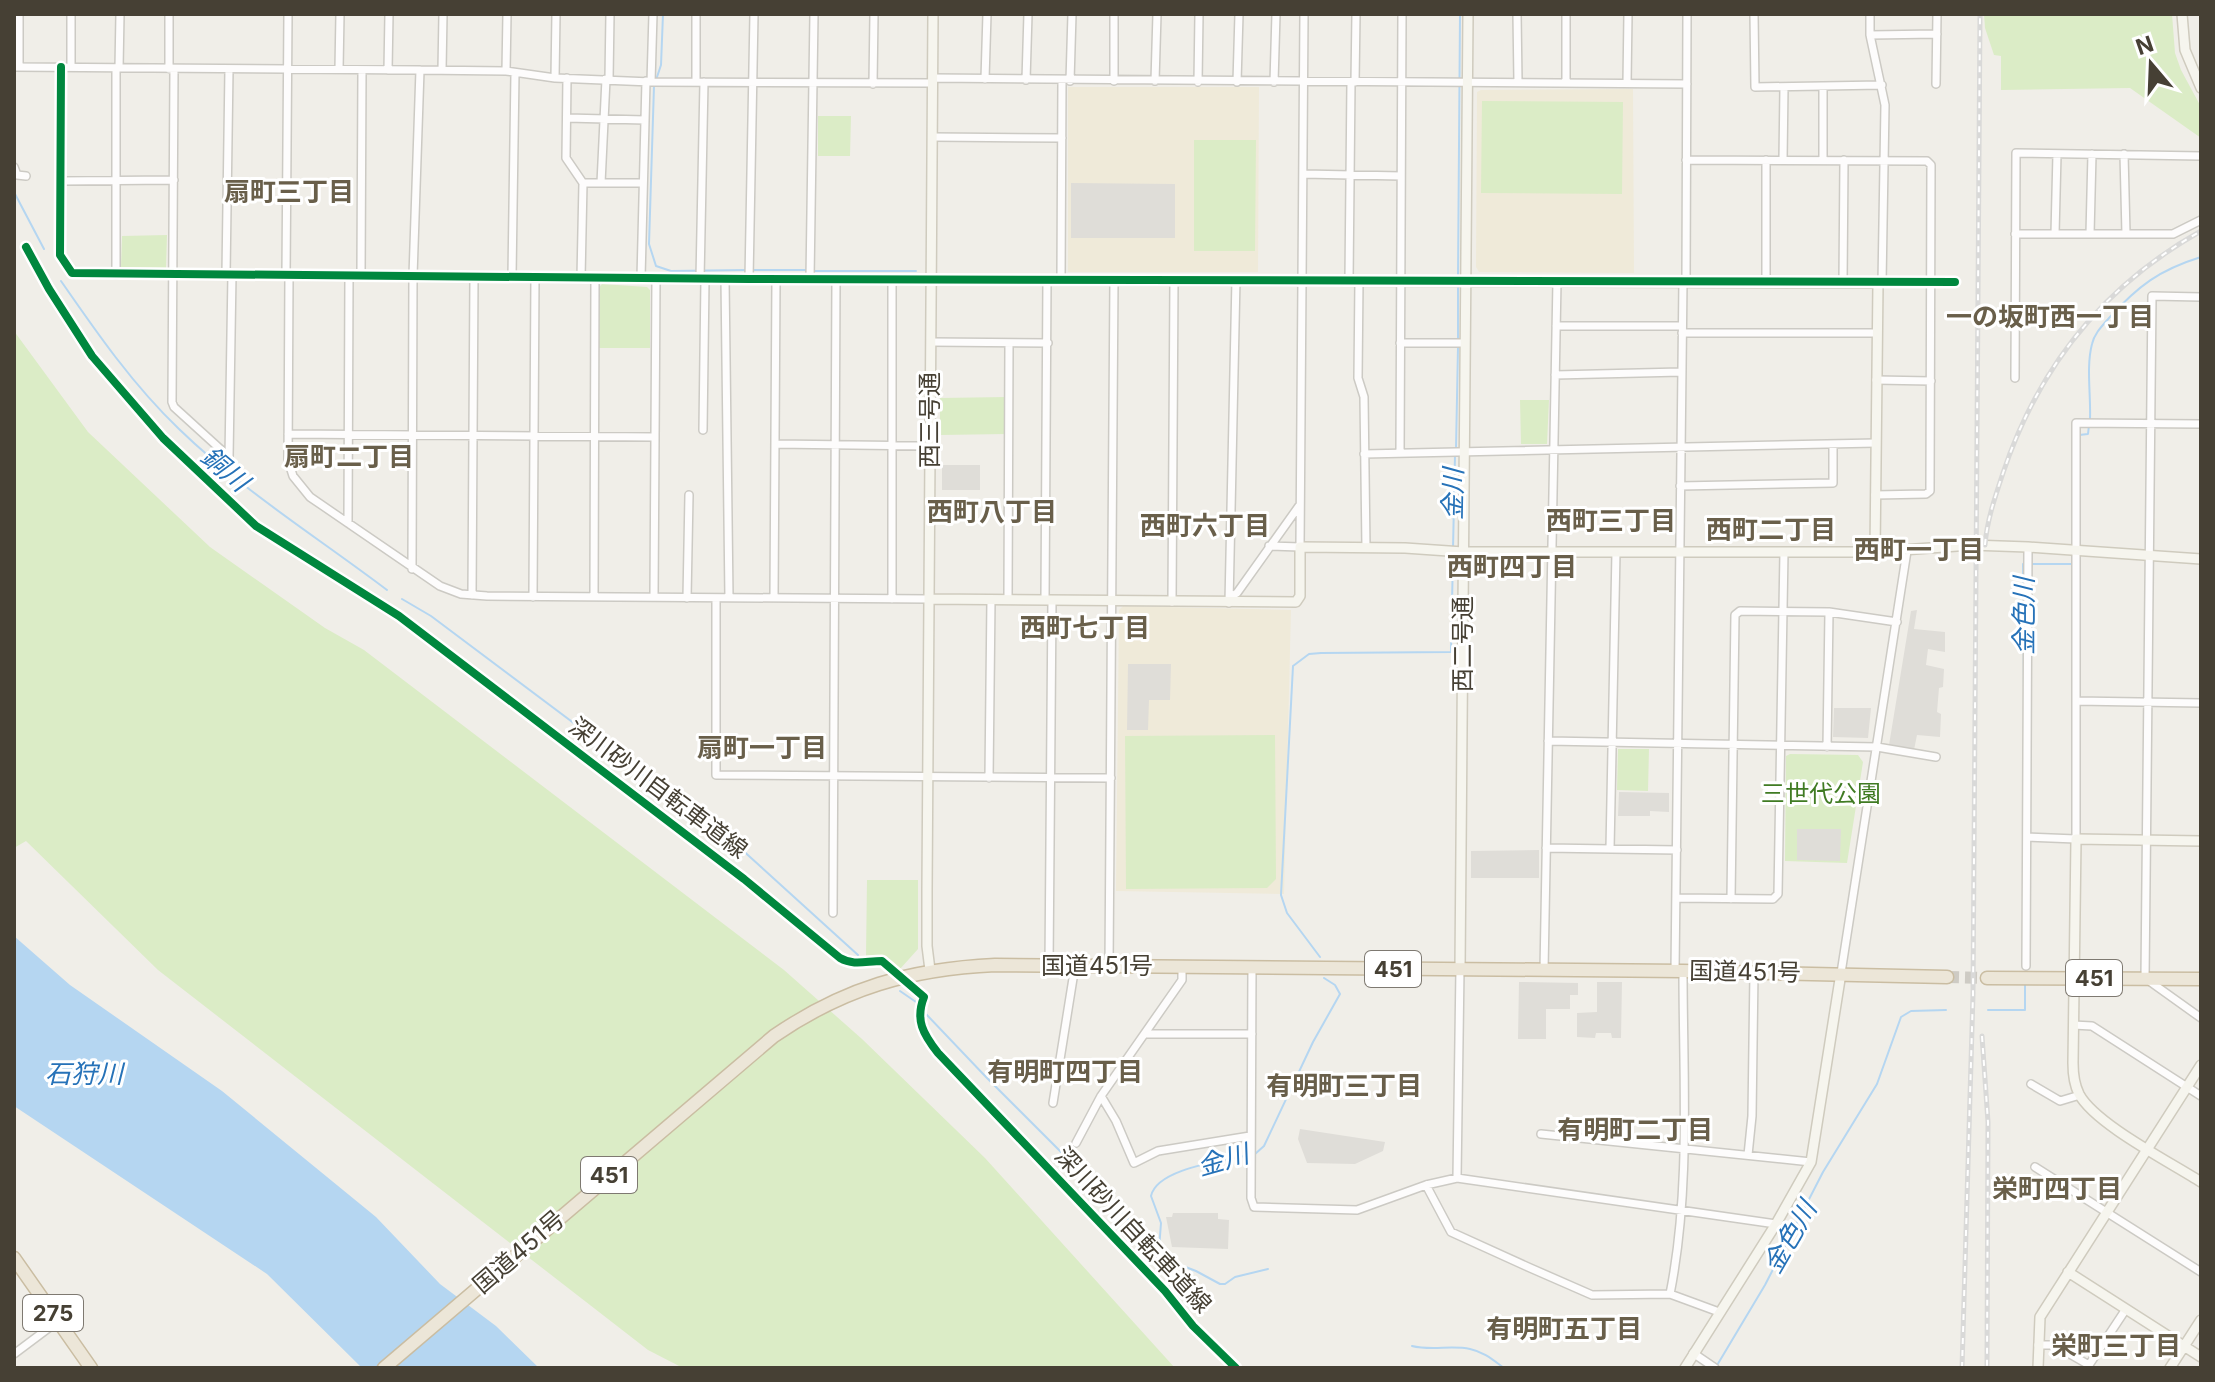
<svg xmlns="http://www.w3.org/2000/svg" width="2215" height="1382" viewBox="0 0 2215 1382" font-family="Inter,'Noto Sans JP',sans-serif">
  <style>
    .education { fill: #efead9 }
    .green { fill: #dbecc6 }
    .parking { fill: #dfddd8 }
    .water { fill: #b5d6f1 }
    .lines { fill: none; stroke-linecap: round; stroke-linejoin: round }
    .stream { stroke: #b5d6f1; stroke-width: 2 }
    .highway-tunnel { stroke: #cecbc4; stroke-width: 12; stroke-dasharray: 12 6; stroke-linecap: butt }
    .street-casing { stroke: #cccac4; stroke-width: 10 }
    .secondary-casing { stroke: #cfcbbe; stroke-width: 12 }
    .highway-casing { stroke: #cabda2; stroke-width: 15 }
    .street { stroke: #fdfcfc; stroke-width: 7 }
    .secondary { stroke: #f6f5ee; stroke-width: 9 }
    .highway { stroke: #ece6d8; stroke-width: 12 }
    .rail-casing { stroke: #d9d9d8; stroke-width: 5 }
    .rail { stroke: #fff; stroke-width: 2; stroke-dasharray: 6; stroke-linecap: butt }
    .cycleway-casing { stroke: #fff; stroke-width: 13 }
    .cycleway { stroke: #00873e; stroke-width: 8 }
    .labels { text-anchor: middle; stroke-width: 6; stroke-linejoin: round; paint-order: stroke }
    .shield { fill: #fff; stroke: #7e7971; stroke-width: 2 }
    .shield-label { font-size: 22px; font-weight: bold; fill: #464034 }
    .street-label { font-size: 24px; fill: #464034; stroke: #fff }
    .park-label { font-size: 24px; fill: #407b23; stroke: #fff }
    .neighbourhood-label { font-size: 26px; font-weight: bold; fill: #695f4a; stroke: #fff }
    .water-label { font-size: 26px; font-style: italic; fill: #2672b8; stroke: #fff }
  </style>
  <rect width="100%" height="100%" fill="#f0eee8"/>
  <path class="education" d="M1068,87H1259L1258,272H1068Z
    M1633,89L1634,273L1479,272L1476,267L1477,92L1481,90Z
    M1123,606L1291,610L1284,894L1116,891L1119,610Z"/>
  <path class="green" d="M1984,14H2172L2175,53L2181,70L2201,107V138L2130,88L2001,90V56L1994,55L1985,28Z
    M1482,101L1623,102L1622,194L1481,193Z
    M818,116H851L850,156H818Z
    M1194,140H1256L1255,251H1194Z
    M167,235L166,268L121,267L122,236Z
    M602,284L647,287L650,290V348H599V287Z
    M14,331L88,432L210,547L325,628L364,650L784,970L862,1039L985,1158L1175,1368H683L648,1350L158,970L26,841L14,848Z
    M1006,397L1007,434L940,435V398Z
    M1520,400H1549L1547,444H1521Z
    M1275,735L1276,879L1267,888L1126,889L1125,736Z
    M1618,749H1649L1648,791L1617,790Z
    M1790,754L1858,755L1863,762L1847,863L1785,861L1786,756Z
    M867,880H918V949L900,969L879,958L870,960L866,956Z"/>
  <path class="parking" d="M1071,183L1175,184V238H1071Z
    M942,465H980V490H942Z
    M1917,610L1914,629L1945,632V652L1928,649L1926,665L1944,669L1943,687L1939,688L1937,712L1941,714L1940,737L1917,735L1914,750L1889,745L1911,611Z
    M1128,664H1171L1170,700H1149L1148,730H1127Z
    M1834,708H1871L1868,738L1833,737Z
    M1619,792L1669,793V812L1650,811V816H1618Z
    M1797,829H1841L1840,861L1797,860Z
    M1539,850V878H1471V851Z
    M1519,982L1578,983V995H1570V1009H1546V1039H1518Z
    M1597,982H1622L1621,1038H1612L1611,1033H1596L1595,1038L1577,1037V1013L1597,1012Z
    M1300,1129L1385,1142L1383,1151L1355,1164L1307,1163L1298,1139Z
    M1173,1213H1218V1219L1229,1220L1228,1249L1172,1247L1166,1217H1172Z"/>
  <path class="water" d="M14,936L70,985L222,1091L376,1217L440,1284L496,1326L539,1368H362L267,1274L14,1106Z"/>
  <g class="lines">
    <path class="stream" d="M656,80L661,65L663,14
      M654,86L649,244L656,266L671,271L747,270
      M14,192L44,249
      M754,270H807
      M814,271H916
      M1458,277L1460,14
      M61,281C97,333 133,385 179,429C243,491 317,537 387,590
      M1458,341V283
      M2090,419C2091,395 2086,367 2092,344C2094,334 2102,326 2109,318C2138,286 2159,270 2201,257
      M2079,435L2088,434L2089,425
      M1456,449L1458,347
      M2079,513L2080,547
      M1453,549L1455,455
      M402,599L431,616L739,847L858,955
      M2024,690L2023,564H2080V553
      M1320,957L1287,913L1281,895L1293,666L1309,654L1321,653L1451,652L1453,555
      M900,991L916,1002
      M1988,1010H2025V985
      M926,1014L986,1077L1170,1261L1196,1271L1220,1284H1225L1235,1277L1268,1269
      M1255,1154L1264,1146L1313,1042L1340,994L1335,985L1324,978
      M1159,1249L1161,1223L1151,1196C1157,1168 1224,1161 1248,1155
      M1412,1346C1431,1351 1451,1345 1470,1349C1484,1352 1493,1360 1504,1368
      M1716,1367L1765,1285L1823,1172L1877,1084L1901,1017L1911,1011L1946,1010"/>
    <path class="highway-tunnel" d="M1947,977L1987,978"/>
    <defs>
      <path id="street" d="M1517,14L1518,82
        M1754,14L1755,87L1882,85
        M1870,14V35L1885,105L1882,283
        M1870,35L1937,34
        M14,67L420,70L506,71L555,78L651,82L933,83
        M19,67V14
        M61,67L60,255L72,273L172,274
        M71,67V14
        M119,68L120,14
        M169,69V14
        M174,69L172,402L174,407L229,457L232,274
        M339,69L340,14
        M388,70L389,14
        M442,70L443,14
        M506,71L507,14
        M555,78L556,14
        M567,78L566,158L583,183L581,278
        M933,78L1687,84
        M609,79L610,14
        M985,79L987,14
        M1026,80L1028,14
        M1070,81L1072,14
        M1114,81V14
        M1155,81L1157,14
        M651,82L653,14
        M696,82V14
        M1198,82L1199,14
        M1237,82L1239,14
        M1274,82L1276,14
        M1355,82L1356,14
        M1566,83V14
        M1627,83L1628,14
        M873,84L874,14
        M1936,84L1937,14
        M567,118L645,120
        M932,137L1062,138
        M2124,154L2126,234
        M1686,160L1927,161L1931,165L1930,491L1926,494L1875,495
        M1783,160L1784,87
        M1823,160V86
        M14,167L17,175L26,176
        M1303,174L1401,176
        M60,181L174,180
        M583,183H642
        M601,183L606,79
        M2015,234H2173L2201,220
        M2055,234L2057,154
        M2090,234L2092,154
        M226,274L229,69
        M116,275V68
        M286,275L288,14
        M289,275L288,460L293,476L310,497L440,586L461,594L487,596L929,599
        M361,275L362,70
        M512,276L515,73
        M641,278L646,81
        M700,279L704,82
        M725,279L729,598
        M749,279L754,14
        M810,279L814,14
        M1061,279L1062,80
        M1349,280L1351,82
        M1359,280L1358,378L1364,397L1366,548
        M1686,282L1687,14
        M1766,283V160
        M1843,283L1844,160
        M1880,283L1955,282
        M2201,297L2152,296L2145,978L2201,1018
        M1556,326H1682
        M1682,333H1877
        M931,342L1048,343
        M1400,343H1465
        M1555,375L1681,372
        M2015,378L2016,153L2201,156
        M1876,380L1931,381
        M703,430L705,279
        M288,434L654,437
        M775,444L930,446
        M1400,453L1402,14
        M1364,454L1876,443
        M1680,486L1833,483V444
        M348,523L349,275
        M1269,546L1300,547L1304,14
        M412,569L413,276L420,70
        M472,595L474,276
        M533,597L535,276
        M594,597L595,278
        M654,597L656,278
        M1230,597L1237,593L1299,506
        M687,598L689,495
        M716,598V775L1111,778
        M774,598L776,280
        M892,599V280
        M1008,600L1009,343
        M1045,600L1047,279
        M1172,602L1174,279
        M1229,603L1236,279
        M2076,701L2201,703
        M1548,741L1877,747L1936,757
        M1827,747L1829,612
        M989,778L991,599
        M2027,837L2076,839V423L2201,424
        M1546,848L1677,850
        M1610,849L1616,552
        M1676,898L1773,899L1778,894L1784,552
        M1731,899L1735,615L1740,611L1829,612L1897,622
        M833,913L836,279
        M1049,966L1052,600
        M1109,966L1114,279
        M2026,966L2028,547
        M1252,967L1251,1198L1254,1207L1357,1210L1426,1185L1457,1178L1776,1224
        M1544,970L1557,281
        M1675,971L1683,281
        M1841,973L1907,551
        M2073,1025L2092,1026L2201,1096
        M1145,1034H1252
        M2031,1084L2060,1101L2080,1095
        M1101,1096L1116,1121L1134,1163L1158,1151L1250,1136
        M1053,1103L1075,966
        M1541,1134L1811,1162
        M1076,1143L1101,1096L1182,980V967
        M1748,1155L1752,1116L1754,972
        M2035,1167L2201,1272
        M1457,1178L1460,969
        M1426,1185L1451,1232L1528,1267L1592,1295L1670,1294L1719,1312
        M1670,1294C1691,1189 1683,1077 1683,971
        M2038,1345H2054L2089,1365L2126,1309
        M1693,1353L1715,1368
        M14,1354L58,1321"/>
      <path id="secondary" d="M2182,14L2185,50L2201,88
        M172,274L749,279L1878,283L1875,552
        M929,599L1296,602L1300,596V547L1405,548L1463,552H1875L1971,545L2028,547L2201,559
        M2201,841L2076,839L2073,1063C2073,1073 2074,1084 2079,1094C2095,1124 2170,1162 2201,1182
        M1460,969L1468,14
        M930,970L927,946V891L933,14
        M2068,1272L2201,1357
        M1685,1368L1776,1224L1811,1162L1841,973
        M2038,1368L2040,1317L2201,1065
        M2170,1368L2201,1320"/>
      <path id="highway" d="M1987,978L2201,979
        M14,1258L91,1368
        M384,1368L774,1036C844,988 910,969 995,965L1683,971L1947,977"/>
    </defs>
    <use href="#street" class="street-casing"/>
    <use href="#secondary" class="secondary-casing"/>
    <use href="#highway" class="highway-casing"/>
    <use href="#street" class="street"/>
    <use href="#secondary" class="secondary"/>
    <use href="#highway" class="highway"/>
    <defs>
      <path id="rail" d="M1985,545C1987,520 1995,497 2003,473C2038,368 2103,286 2201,231
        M1982,1036L1988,1122L1987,1368
        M1962,1368L1973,994L1980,14"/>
    </defs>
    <use href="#rail" class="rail-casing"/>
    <use href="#rail" class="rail"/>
    <defs>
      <path id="cycleway" d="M61,67L60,255L72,273L749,279L1955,282
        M26,247L49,289L92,356L163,438L256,526L399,616L744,879L840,958C854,966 866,961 882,961L924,997C915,1020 923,1034 938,1053L1165,1291L1193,1326L1236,1368"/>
    </defs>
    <use href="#cycleway" class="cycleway-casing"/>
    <use href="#cycleway" class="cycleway"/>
  </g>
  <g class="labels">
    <g class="shield">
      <rect x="1365" y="951" width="56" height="36" rx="6"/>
      <rect x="2066" y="960" width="56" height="36" rx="6"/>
      <rect x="581" y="1157" width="56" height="36" rx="6"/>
      <rect x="23" y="1295" width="60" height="36" rx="6"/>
    </g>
    <g class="shield-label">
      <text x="1393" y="977">451</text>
      <text x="2094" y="986">451</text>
      <text x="609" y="1183">451</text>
      <text x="53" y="1321">275</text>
    </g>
    <g class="street-label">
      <text transform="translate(930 420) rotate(-90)" y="8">西三号通</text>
      <text transform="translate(1463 644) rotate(-90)" y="8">西二号通</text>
      <text transform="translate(658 788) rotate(37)" y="8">深川砂川自転車道線</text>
      <text x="1097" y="974">国道451号</text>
      <text transform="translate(1745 972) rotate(1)" y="8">国道451号</text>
      <text transform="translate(1133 1230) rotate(47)" y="8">深川砂川自転車道線</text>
      <text transform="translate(519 1252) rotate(-41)" y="8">国道451号</text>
    </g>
    <g class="park-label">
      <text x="1821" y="802">三世代公園</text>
    </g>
    <g class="neighbourhood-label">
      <text x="289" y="201">扇町三丁目</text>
      <text x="2050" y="326">一の坂町西一丁目</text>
      <text x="349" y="466">扇町二丁目</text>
      <text x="992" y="521">西町八丁目</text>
      <text x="1611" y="530">西町三丁目</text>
      <text x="1205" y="535">西町六丁目</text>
      <text x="1771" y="539">西町二丁目</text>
      <text x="1919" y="559">西町一丁目</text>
      <text x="1512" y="576">西町四丁目</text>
      <text x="1085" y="637">西町七丁目</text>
      <text x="762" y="757">扇町一丁目</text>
      <text x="1065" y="1081">有明町四丁目</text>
      <text x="1344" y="1095">有明町三丁目</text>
      <text x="1635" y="1139">有明町二丁目</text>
      <text x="2057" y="1198">栄町四丁目</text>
      <text x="1564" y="1338">有明町五丁目</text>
      <text x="2116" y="1355">栄町三丁目</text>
    </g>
    <g class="water-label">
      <text transform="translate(225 469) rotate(40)" y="9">銅川</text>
      <text transform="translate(1453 494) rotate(-89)" y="9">金川</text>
      <text transform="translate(2024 616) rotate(-90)" y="9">金色川</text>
      <text x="84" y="1083">石狩川</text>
      <text transform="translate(1223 1160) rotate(-16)" y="9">金川</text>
      <text transform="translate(1790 1237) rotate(-60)" y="9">金色川</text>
    </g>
  </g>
  <rect width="2215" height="1382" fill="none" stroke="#464034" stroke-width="32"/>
  <g transform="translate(2151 64) rotate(341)" stroke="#ffffff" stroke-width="6" paint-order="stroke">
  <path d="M0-6L14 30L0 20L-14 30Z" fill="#464034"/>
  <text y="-12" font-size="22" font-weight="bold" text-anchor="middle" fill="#464034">N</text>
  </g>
</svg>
